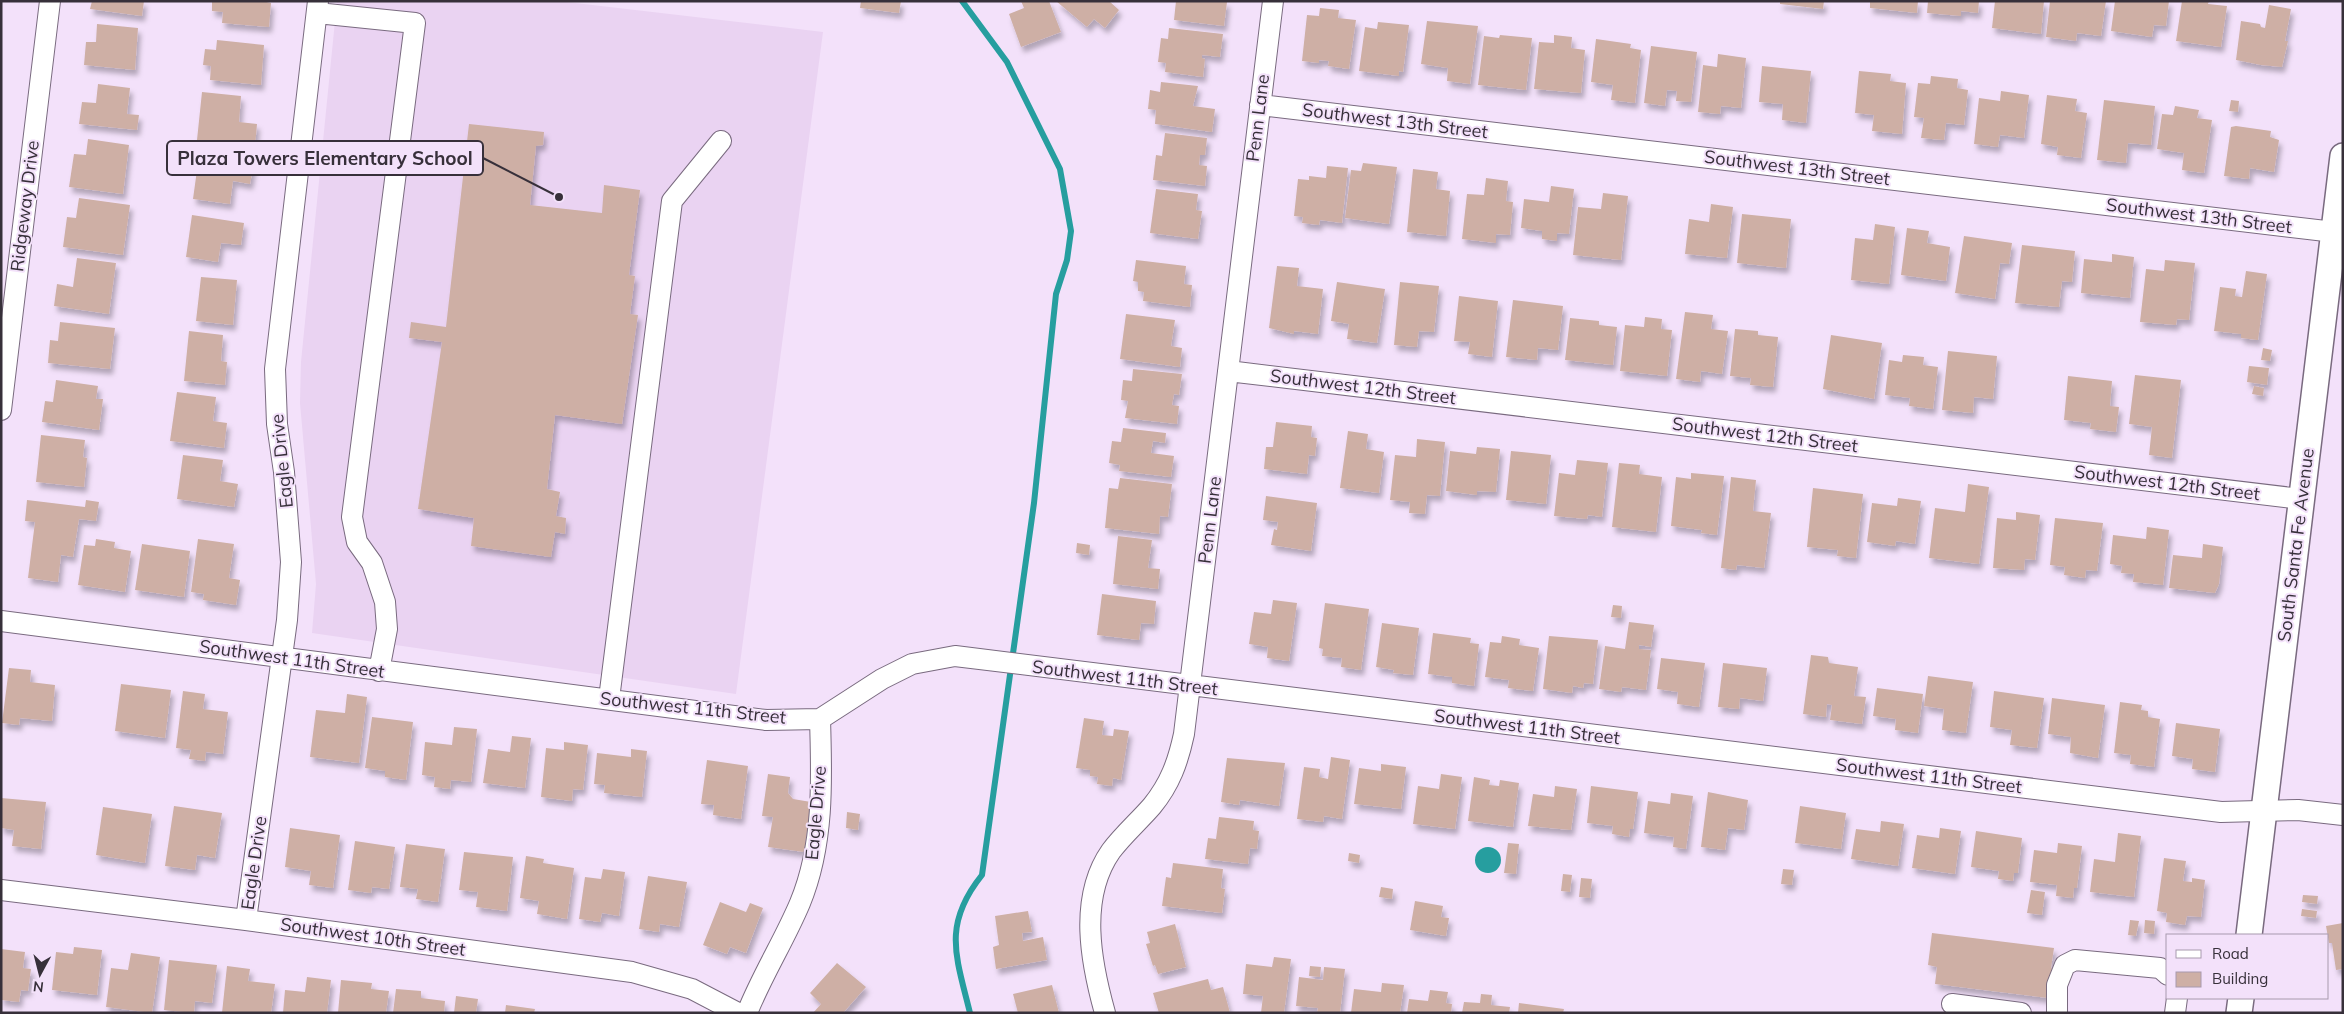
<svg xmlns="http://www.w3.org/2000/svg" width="2344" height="1014" viewBox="0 0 2344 1014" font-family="Mulish,sans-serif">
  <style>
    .built { fill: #ead3f2 }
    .water { fill: #269e9f }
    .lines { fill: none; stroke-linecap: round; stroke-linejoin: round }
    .stream { stroke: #269e9f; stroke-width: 6 }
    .building { fill: #ceafa5; filter: url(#shadow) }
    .minor-casing { stroke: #796a7f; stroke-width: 22 }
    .major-casing { stroke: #796a7f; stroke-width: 28 }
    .minor { stroke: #fff; stroke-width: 20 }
    .major { stroke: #fff; stroke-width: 25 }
    .labels { text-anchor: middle; stroke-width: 4; stroke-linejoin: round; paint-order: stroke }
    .street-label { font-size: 18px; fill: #37303a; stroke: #f3e1fa }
    .leader { fill: none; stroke: #37303a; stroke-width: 2 }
    .callout-dot { fill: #37303a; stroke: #f3e1fa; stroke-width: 2 }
    .callout { fill: #f3e1fa; stroke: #37303a; stroke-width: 2 }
    .callout-label { font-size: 19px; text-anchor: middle; font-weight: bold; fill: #37303a }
  </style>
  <defs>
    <filter id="shadow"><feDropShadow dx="3" dy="5.5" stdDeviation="2.5" flood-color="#0004"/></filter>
  </defs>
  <rect width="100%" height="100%" fill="#f3e1fa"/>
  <path class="built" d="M337,1H558L823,32L736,694L312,633L316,584L300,403L301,362Z"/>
  <path class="water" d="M1475 860a13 13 0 1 1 26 0a13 13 0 1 1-26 0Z"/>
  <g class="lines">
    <path class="stream" d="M962,1L1007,62L1060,169L1071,231L1067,260L1056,294L1034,503L982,875C942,925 956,956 970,1013"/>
  </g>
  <path class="building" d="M92,1H144L142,16L90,9Z
    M212,1H262L271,3L269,27L222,23L223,12L212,11Z
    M861,1H901L899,13L860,8Z
    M1021,1H1049L1061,32L1021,47L1009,14L1024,8Z
    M1056,1H1109L1119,10L1105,28L1094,19L1087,27Z
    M1176,1L1227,2L1224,26L1174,20Z
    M1780,1H1824L1823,9L1780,4Z
    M1870,1H1918L1917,13L1870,8Z
    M1928,1H1979L1978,13L1961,11V16L1927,13Z
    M1995,1H2044L2041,34L1992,28Z
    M2050,1H2106L2101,36L2077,33L2076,41L2046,37Z
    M2115,1H2169L2166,26L2154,25L2152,37L2111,31Z
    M2182,1H2209L2208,4L2227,6L2221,47L2176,41Z
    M2269,5L2291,9L2285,41H2288L2282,67L2261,65L2236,60L2241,21L2260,24L2261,27L2265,28Z
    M1320,8L1339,10L1338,18L1356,20L1349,69L1328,66L1329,61L1319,60V63L1302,61L1307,15L1319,16Z
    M1427,21L1478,26L1470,84L1447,81L1448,68L1421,64Z
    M1378,22L1409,25L1403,72L1399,71V76L1359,71L1365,27L1377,29Z
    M97,24L138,28L135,70L84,65L86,42H96Z
    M1169,28L1223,34L1220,57L1202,55V58L1205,59L1203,77L1165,72L1166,63L1158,62L1161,38L1168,39Z
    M1500,35L1532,38L1526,90L1478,85L1484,36L1499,38Z
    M1554,35L1572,37L1571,48L1585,50L1581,93L1534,89L1539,42L1554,43Z
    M1596,39L1631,44L1630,48L1641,50L1635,103L1611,100L1613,85L1591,82Z
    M217,40L264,45L261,85L210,80L211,66L203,65L205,49L216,50Z
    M1651,46L1697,52L1691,102L1676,101L1677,91L1667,90L1665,106L1644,103Z
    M1718,54L1746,58L1741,108L1721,106L1720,114L1698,112L1703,65L1717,67Z
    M1762,66L1811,71L1806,123L1782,120L1783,104L1759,102Z
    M1859,71L1891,74L1890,81L1906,83L1902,134L1872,131L1874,115L1855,113Z
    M1931,76L1958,79L1957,88L1968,90L1964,125L1946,123L1944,140L1921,138L1924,118L1914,117L1918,83L1930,84Z
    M1161,82L1198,86L1193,106L1215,109L1212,132L1155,124L1156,110L1148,109L1150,90L1160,92Z
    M98,84L130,88L127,114L139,115L137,130L79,124L82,102L96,103Z
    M2001,91L2029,95L2024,138L2000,135L1998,147L1974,144L1979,98L2000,101Z
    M202,92L241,96L239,122L257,124L255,146L197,140Z
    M2047,95L2077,99L2075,111L2087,113L2081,158L2057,155L2058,147L2041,144Z
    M2104,100L2155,106L2151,145L2128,143L2126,163L2097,160Z
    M2231,100L2239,101L2238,112L2229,111Z
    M2175,106L2199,110L2197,118L2212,120L2204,173L2182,170L2184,153L2157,149L2162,114L2173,115Z
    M469,124L544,132L543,145L536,146L530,205L602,213L604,185L640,190L629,275L635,276L630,314L638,315L622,424L555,415L547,489L560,492L556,516L566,518L565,534L555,532L551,557L471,546L474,518L418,509L442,342L409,338L411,322L446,327Z
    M2236,126L2271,131L2270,137L2279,140L2274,172L2250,168L2249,179L2224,176L2231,127Z
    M1165,133L1207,138L1205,155H1200L1199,165L1207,166L1205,186L1153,180L1156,155L1162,156Z
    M88,139L129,145L123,194L69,187L74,154L86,155Z
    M202,154L254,162L250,184L233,181L230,204L193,199L197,170L199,171Z
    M1363,163L1397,167L1389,224L1345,218L1351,170L1361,171Z
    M1327,166L1348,168L1342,223L1320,220L1319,225L1302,223L1303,217L1294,216L1298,179L1309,180V176L1326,178Z
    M1413,169L1438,172L1436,189L1450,191L1446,236L1407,232Z
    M1486,178L1508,181L1506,201L1513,202L1510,235L1496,234V243L1462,239L1467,194L1484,195Z
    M1551,186L1574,189L1569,234L1557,233V241L1542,239V231L1521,228L1524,199L1549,202Z
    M1156,189L1198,194L1196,210L1202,211L1198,239L1150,233Z
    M1603,193L1628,196L1621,260L1573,255L1578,207L1601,209Z
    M79,198L130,205L123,255L63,247L67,217L76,218Z
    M1711,204L1733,207L1727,258L1685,254L1689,219L1709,222Z
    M1742,214L1791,219L1786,268L1737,263Z
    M192,215L244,223L241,245L221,243L218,262L186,257Z
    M1875,224L1895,227L1889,284L1851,280L1855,238L1873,240Z
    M1907,228L1929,231L1927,243L1950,247L1946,281L1901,275Z
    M1964,236L2012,243L2009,264L2000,263L1995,299L1955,293Z
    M2022,245L2075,251L2072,282L2062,281L2059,307L2015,303Z
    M2112,254L2134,257L2130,298L2081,293L2084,259L2112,262Z
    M77,258L116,263L109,314L54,306L57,284L73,287Z
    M1136,260L1186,266L1184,284L1192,285L1190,307L1143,301L1144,292L1138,291V282L1133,281Z
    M2165,260L2195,263L2189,320L2177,319L2176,325L2140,322L2146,269L2164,271Z
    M1277,266L1299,268L1297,286L1323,289L1318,334L1294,331V334L1269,328Z
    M2246,271L2267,274L2258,340L2241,338V334L2214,331L2220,287L2236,289L2235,296L2242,297Z
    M201,277L237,280L233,325L196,321Z
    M1337,282L1385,289L1377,343L1347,339L1349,324L1331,321Z
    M1400,282L1439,286L1434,332L1419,331L1417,347L1394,345Z
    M1459,296L1498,301L1492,357L1468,354L1470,342L1454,341Z
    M1513,300L1563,306L1558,350L1538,348L1537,360L1506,357Z
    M1685,312L1713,315L1711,329L1728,331L1722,374L1701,371L1700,382L1676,379Z
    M1126,314L1175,320L1171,346L1182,348L1180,367L1120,359Z
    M1645,317L1662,319L1661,329L1672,330L1667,376L1620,371L1625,325L1644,327Z
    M1570,318L1599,321V325L1617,327L1613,365L1565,360Z
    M60,322L115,328L110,369L48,363L50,340L58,341Z
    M1735,329L1758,331V335L1778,337L1773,387L1750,385L1751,378L1730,376Z
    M189,331L223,335L221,361L227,362L225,385L184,381Z
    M1831,335L1882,343L1874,399L1823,389Z
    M2263,348L2272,350L2270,361L2261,360Z
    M1948,351L1997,356L1993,399L1974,397L1973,413L1942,410Z
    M1903,355L1924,357L1923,365L1938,367L1933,409L1909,406L1910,398L1885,395L1889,360L1902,362Z
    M2249,366L2269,368L2267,385L2247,382Z
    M1133,369L1182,374L1179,395L1174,394L1172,405L1179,406L1177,424L1125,418L1128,401L1121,400L1123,380L1132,381Z
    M2135,375L2181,380L2172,458L2149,455L2152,427L2129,424Z
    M2068,376L2112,381L2110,406L2119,407L2116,432L2090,429L2091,423L2064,420Z
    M56,380L98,386L96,399H103L99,430L42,422L45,401L53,402Z
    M2254,386L2264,388L2263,396L2252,394Z
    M177,392L216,397L213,421L227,423L224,448L170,441Z
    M1276,422L1312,426L1311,437L1317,438L1315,456L1309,455L1307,474L1264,469L1266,447H1273Z
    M1123,428L1166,433L1165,443L1153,441L1151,453L1174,456L1171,477L1119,471L1120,465L1109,463L1112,441L1121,442Z
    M1348,431L1368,434L1366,449L1384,452L1379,493L1340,488Z
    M41,435L85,440L83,457L87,458L84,487L36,482Z
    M1417,439L1445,442L1440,496L1427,495L1425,514L1409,513L1410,502L1390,500L1395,455L1416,457Z
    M1477,447L1500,449L1496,492L1477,491V495L1446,491L1450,451L1476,454Z
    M1511,451L1551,455L1546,504L1506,500Z
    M183,455L223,460L220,481L238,484L234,507L177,499Z
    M1577,460L1608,463L1602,517L1588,515L1587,519L1554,516L1559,473L1575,475Z
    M1619,463L1640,465L1639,474L1662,477L1656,532L1612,527Z
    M1691,473L1724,476L1717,535L1701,533L1702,530L1671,526L1676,477L1691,479Z
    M1731,477L1756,480L1753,511L1771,513L1764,568L1737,565L1736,570L1721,568Z
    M1120,478L1172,484L1168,517L1160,516L1159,534L1105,528L1109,488L1118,489Z
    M1968,484L1989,487L1979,564L1929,558L1935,508L1965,512Z
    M1813,488L1863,494L1856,558L1837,556L1838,550L1807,547Z
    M1266,496L1317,503L1311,551L1271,545L1274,529L1277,530L1278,522L1263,520Z
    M1898,498L1921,501L1915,544L1896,541L1895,546L1867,542L1872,503L1897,506Z
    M27,500L85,507L86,500L99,502L96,521L79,519L73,557L61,555L58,582L28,578L35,522L25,521Z
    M2016,512L2040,515L2035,560L2025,559L2024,570L1993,568L1997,518L2016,520Z
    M2055,518L2103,523L2097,571L2086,570L2085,578L2064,575L2065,567L2050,565Z
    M2147,527L2169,530L2163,585L2133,582L2134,574L2121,573L2122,566L2110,564L2113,535L2146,539Z
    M1118,536L1152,540L1148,568L1160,569L1158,589L1113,584Z
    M96,539L115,542L114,548L131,551L125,592L78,585L84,545L95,546Z
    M198,539L234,544L229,578L240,580L236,605L203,600L204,594L191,592Z
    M1077,543L1090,545L1089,555L1076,553Z
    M142,544L190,551L184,597L135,590Z
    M2203,544L2223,547L2219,584L2215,593L2169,588L2173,555L2202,558Z
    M1102,594L1156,601L1154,624L1141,623L1139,640L1097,635Z
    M1273,600L1297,603L1289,661L1267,658L1268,647L1249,644L1254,612L1271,614Z
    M1325,603L1369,609L1361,670L1341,667L1342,658L1322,656L1323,649L1319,648Z
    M1613,605L1622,606L1621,618L1611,617Z
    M1629,622L1654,625L1651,647L1639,645V649L1651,650L1646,690L1622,687L1621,692L1599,689L1605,646L1625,649Z
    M1382,623L1419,628L1413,675L1393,673L1394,670L1376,667Z
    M1433,633L1471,638L1470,643L1479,644L1474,686L1452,683V677L1428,674Z
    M1502,636L1520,639L1519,645L1539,648L1533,691L1508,688L1509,680L1485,677L1490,642L1501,643Z
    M1549,636L1598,640L1593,684L1584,683L1583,688L1573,686L1572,693L1543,689Z
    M1811,655L1828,657L1829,663L1858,667L1854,696L1866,697L1862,724L1830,720L1832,705L1827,704L1826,717L1803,714Z
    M1661,658L1705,663L1699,707L1677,704L1678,692L1657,689Z
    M1723,663L1767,668L1763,701L1740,698L1739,709L1718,707Z
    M9,668L31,670L30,682L55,685L52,721L20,718L19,725L2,723Z
    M1928,676L1973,682L1966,733L1942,730L1944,709L1924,706Z
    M121,684L171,690L165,738L115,731Z
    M1877,688L1923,694L1918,733L1895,730L1896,719L1873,716Z
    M183,691L205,694L203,709L228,712L223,754L206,752L205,761L189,759L191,750L176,748Z
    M1994,691L2044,698L2037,748L2010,745L2012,730L1990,727Z
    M347,694L367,697L359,763L310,757L316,710L345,713Z
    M2052,698L2105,705L2098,758L2070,753L2071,737L2048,734Z
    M2120,702L2142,705L2141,710L2148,711V717L2160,719L2154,767L2130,764L2131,755L2114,753Z
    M372,717L413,722L406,780L385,777V771L365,768Z
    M1084,718L1104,721L1102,735L1113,736L1114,729L1129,731L1121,780L1113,778L1112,786L1097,784L1098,777L1090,776V770L1076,768Z
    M2176,723L2220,729L2215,772L2192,769L2193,759L2172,756Z
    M454,727L477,729L471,782L451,780L450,789L434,787L435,777L422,775L425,742L452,745Z
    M512,736L531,738L525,788L483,783L488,749L510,752Z
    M564,742L588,745L583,790L573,789L572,801L541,797L546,748L564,750Z
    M631,749L647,751L642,797L604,793L605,785L594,784L597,753L631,757Z
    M1331,757L1350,760L1342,819L1324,816L1323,822L1297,819L1304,767L1320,769L1319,777L1328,779Z
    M1227,758L1285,763L1279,806L1240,800L1239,805L1221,802Z
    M707,760L748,766L741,819L713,815L714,805L701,804Z
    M1381,764L1406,767L1401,809L1354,804L1359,768L1381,771Z
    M768,774L790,777L788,793L793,799L811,802L804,852L768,847L773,817L762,816Z
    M1441,774L1462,777L1455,829L1413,824L1418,786L1439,789Z
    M1474,777L1490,780L1489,785L1499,786L1500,780L1519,783L1513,827L1468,821Z
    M1555,786L1577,789L1571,830L1528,826L1533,794L1554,797Z
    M1591,786L1638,792L1633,829H1630L1629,837L1612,834L1613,826L1587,823Z
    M1708,792L1748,800L1744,830L1728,828L1725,850L1701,847Z
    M1671,793L1693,796L1686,849L1673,847L1674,837L1644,833L1648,801L1670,804Z
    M1,798L46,802L41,849L12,846L14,830L1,828Z
    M174,806L222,813L215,858L197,855L195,870L165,866Z
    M1800,806L1846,813L1841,849L1795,843Z
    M103,807L152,814L145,863L96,855Z
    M847,812L860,814L858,830L846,828Z
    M1219,817L1254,821L1253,830L1259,831L1257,849L1250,848L1248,864L1205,859L1208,838L1216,839Z
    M1881,821L1904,824L1898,866L1851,859L1856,829L1880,832Z
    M290,828L340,835L333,888L309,885L311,871L285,867Z
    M1940,828L1961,831L1955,874L1912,868L1917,835L1939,838Z
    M1976,831L2022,838L2018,873H2014L2013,881L1998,879L1999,871L1971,867Z
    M2118,833L2141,836L2134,897L2090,892L2094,859L2115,862Z
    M355,841L395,847L389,889L372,887L371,893L348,890Z
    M1508,843L1519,844L1516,874L1504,873Z
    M2058,843L2082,846L2077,888H2074L2073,898L2056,896L2057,885L2030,882L2034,850L2057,853Z
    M406,844L445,849L438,902L416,899L418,889L400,887Z
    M464,852L513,857L507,911L476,907L478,892L459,890Z
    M1349,853L1360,855L1359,863L1348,861Z
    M526,856L544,859L543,863L574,868L567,919L537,914L539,901L520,898Z
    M2164,858L2186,861L2183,881L2192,882V878L2205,880L2201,917L2187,916L2185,925L2166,922L2167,913L2157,911Z
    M1173,863L1223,869L1221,888L1225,889L1222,913L1162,906L1166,877L1171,878Z
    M603,869L625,872L619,916L602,913L600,922L579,919L585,877L601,879Z
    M1783,869L1794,870L1792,885L1781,884Z
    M1563,874L1572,875L1570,892L1561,891Z
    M648,876L687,882L679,927L660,924L659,932L639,929Z
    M1581,878L1592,879L1590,898L1579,897Z
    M1381,887L1393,889L1392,899L1379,897Z
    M2031,890L2045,892L2042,915L2027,913Z
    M2303,895L2318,896L2317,904L2302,902Z
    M1415,901L1443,906L1441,917L1449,918L1446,936L1410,930Z
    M720,902L746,912L750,903L763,908L746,953L730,947L727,954L703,945Z
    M2302,909L2317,911L2316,918L2301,916Z
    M1028,911L1032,932L1022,933L1023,941L1043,937L1047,960L996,969L993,947L999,945L995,916Z
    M2130,920L2139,921L2136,936L2128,935Z
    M2145,920L2155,921L2154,934L2144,933Z
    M2343,923V969L2336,970L2332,943H2329L2326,926Z
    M1175,924L1186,967L1158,974L1155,965L1153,966L1146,944L1150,943L1147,932Z
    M1932,933L2054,948L2051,968L2057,969L2048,998L1935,984L1937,967L1928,965Z
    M74,947L102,950L97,995L52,990L56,952L73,954Z
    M1,949L25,952L23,968L31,969L28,991L21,990L19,1002L1,1000Z
    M131,953L160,957L152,1013L106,1007L111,968L128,970Z
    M1274,957L1291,959L1284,1013H1261L1263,996L1243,994L1246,964L1272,967Z
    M169,960L217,965L212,1003L195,1001L194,1013L164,1010Z
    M837,963L866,987L843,1013H813L821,1004L810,993Z
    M227,966L250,969L248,981L275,984L271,1013H222Z
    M1310,966L1321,967L1320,977L1309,976Z
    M1324,967L1345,969L1340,1013H1317L1318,1008L1296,1006L1299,977L1323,980Z
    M307,977L331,980L327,1013H283L285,990L305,992Z
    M1208,979L1211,990L1223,987L1230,1013H1159L1153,993Z
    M341,980L372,983L371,989L389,991L386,1013H338Z
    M1382,983L1404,985L1400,1013H1351L1354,989L1381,992Z
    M1052,985L1059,1013H1018L1013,994Z
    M396,989L421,991V998L445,1001L444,1013H393Z
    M1430,990L1448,992L1446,1003L1452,1004L1451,1013H1407L1409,999L1428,1001Z
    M1481,994L1492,995L1491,1005L1510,1007L1509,1013H1462L1464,1002L1480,1003Z
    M456,996L478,999L476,1013H454Z
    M1519,1003L1564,1009L1563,1013H1518Z
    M506,1005L535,1009L534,1013H505Z"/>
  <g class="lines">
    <defs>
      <path id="minor" d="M317,13L415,23L352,517L357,542L372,563L385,602L387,629L379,671
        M1260,105L2334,232
        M1228,371L2301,499
        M1,410L50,1
        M1,621L766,720L820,719L882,679L912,664L955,656L2221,812L2298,810L2343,815
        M609,699L672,201L721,141
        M1,890L246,920L632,972L692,989L738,1013
        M246,920L287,620L291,562L284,472L277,424L275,369L318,1
        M1952,1004L2021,1013
        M747,1013C762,975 784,941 800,903C824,845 822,781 820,719
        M1105,1013C1091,963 1078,898 1111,851C1123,835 1139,821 1152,806C1170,784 1178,762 1184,734L1273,1
        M2057,1013V985L2065,965L2075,960L2160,968L2168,975
        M2175,1013L2177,998"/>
      <path id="major" d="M2249,935L2343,156
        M2239,1013L2241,998"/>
    </defs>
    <use href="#minor" class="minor-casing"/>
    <use href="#major" class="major-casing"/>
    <use href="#minor" class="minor"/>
    <use href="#major" class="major"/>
  </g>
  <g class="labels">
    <g class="street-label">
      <text transform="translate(1258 118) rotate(-83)" y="6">Penn Lane</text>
      <text transform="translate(1395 121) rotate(7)" y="6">Southwest 13th Street</text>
      <text transform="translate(1797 168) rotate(7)" y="6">Southwest 13th Street</text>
      <text transform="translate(25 206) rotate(-83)" y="6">Ridgeway Drive</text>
      <text transform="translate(2199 216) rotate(7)" y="6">Southwest 13th Street</text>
      <text transform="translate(1363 387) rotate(7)" y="6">Southwest 12th Street</text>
      <text transform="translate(1765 435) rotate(7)" y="6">Southwest 12th Street</text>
      <text transform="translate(282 461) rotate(-96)" y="6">Eagle Drive</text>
      <text transform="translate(2167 483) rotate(7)" y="6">Southwest 12th Street</text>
      <text transform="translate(1210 520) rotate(-83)" y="6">Penn Lane</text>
      <text transform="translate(2296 545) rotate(-83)" y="6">South Santa Fe Avenue</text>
      <text transform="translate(292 659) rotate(8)" y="6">Southwest 11th Street</text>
      <text transform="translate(1125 678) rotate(7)" y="6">Southwest 11th Street</text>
      <text transform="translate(693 708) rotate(6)" y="6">Southwest 11th Street</text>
      <text transform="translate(1527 727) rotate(7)" y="6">Southwest 11th Street</text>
      <text transform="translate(1929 776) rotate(7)" y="6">Southwest 11th Street</text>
      <text transform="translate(816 813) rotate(-85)" y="6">Eagle Drive</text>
      <text transform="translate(254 863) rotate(-82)" y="6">Eagle Drive</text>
      <text transform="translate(373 937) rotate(8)" y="6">Southwest 10th Street</text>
    </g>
  </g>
  <path class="leader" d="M559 197L483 158"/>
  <circle class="callout-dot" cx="559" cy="197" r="5"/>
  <rect class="callout" x="167" y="141" width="316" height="34" rx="5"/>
  <g class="callout-label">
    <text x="325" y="165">Plaza Towers Elementary School</text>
  </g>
  <rect width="2344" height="1014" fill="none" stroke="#37303a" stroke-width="5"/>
  <rect x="2166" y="934" width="162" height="65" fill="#f3e1fa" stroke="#a89aad"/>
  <rect x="2176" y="950" width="25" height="8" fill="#ffffff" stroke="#a89aad"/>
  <text x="2212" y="959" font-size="15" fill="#37303a">Road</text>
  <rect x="2176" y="972" width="25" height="15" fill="#ceafa5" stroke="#a89aad"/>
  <text x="2212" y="984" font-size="15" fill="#37303a">Building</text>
  <g transform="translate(40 974) rotate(187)" stroke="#f3e1fa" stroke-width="4" paint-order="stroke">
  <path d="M0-4L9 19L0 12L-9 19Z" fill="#37303a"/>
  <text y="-8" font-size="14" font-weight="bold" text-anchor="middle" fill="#37303a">N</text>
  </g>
</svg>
